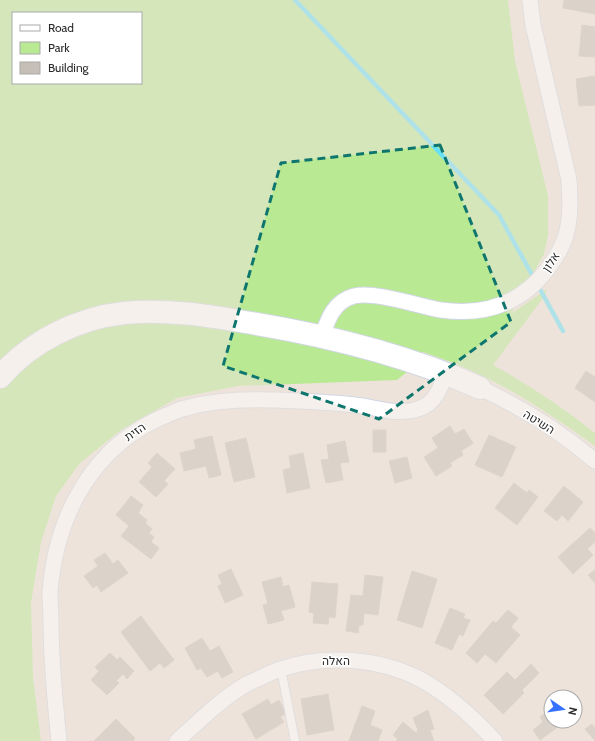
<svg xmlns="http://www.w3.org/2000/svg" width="595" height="741" viewBox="0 0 595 741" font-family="Cabin,Heebo,sans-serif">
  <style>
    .green { fill: #b9e993; fill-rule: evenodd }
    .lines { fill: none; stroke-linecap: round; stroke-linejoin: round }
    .stream { stroke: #65e1f8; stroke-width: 4.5 }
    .building { fill: #c5bfb7; stroke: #c9bfb4 }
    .service-casing { stroke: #d0d6e4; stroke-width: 10 }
    .minor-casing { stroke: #d0d6e4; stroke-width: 17 }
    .secondary-casing { stroke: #d0d6e4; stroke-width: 24 }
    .service { stroke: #fff; stroke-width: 8 }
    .minor { stroke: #fff; stroke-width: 15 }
    .secondary { stroke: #fff; stroke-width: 22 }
    .marked { fill: none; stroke: #0f766e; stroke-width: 3; stroke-dasharray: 8 5; stroke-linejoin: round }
    .labels { text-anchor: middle; stroke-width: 3; stroke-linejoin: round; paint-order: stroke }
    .street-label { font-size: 12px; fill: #2a2a2a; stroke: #fff }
  </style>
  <rect width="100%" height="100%" fill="#ede3db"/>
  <path class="green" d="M0,0H508L515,61L548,196V235L544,254L511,314L547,289L543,298L493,365C529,385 563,408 595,433V446C540,406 488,373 423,352L413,367L397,380L238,386L177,398L121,430L80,463L56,496L41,542L31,603L33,677L41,741H0ZM13,13H141V83H13Z"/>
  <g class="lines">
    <path class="stream" d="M295,0L499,215L563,331"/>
  </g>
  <path class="building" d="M564,0H595V14L563,8Z
    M582,25L595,27V57L579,56Z
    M595,76V105L579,106L576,79Z
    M586,371L595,377V402L575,388Z
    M450,426L455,434L464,429L473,443L461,451L463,455L450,463L452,466L436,476L424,457L438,448L432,438Z
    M373,430H386V452H373Z
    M489,435L516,447L502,477L475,465Z
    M212,436L221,475L209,478L206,466L184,471L180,453L196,449L194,440Z
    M246,438L255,477L234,482L225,443Z
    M345,441L349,462L340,463L343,480L326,483L321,460L329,459L327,445Z
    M157,453L175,469L164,481L168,484L156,497L139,482L152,467L148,463Z
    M303,453L310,488L287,493L283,470L291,468L289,456Z
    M407,457L412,478L395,483L389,461Z
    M514,483L527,493L529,490L538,497L517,525L495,508Z
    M564,486L583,502L568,521L562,515L557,521L544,511Z
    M131,496L143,505L138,513L147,520L145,523L152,529L149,533L154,537L151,542L159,548L151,559L121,536L129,526L116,515Z
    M590,528L595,533V542L587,549L593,555L573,574L558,557Z
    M105,553L113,564L118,560L128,573L101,592L97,585L93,588L84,576L98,566L94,560Z
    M231,569L243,595L225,603L218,586L222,584L218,575Z
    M595,570V583L588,575Z
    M412,571L437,579L422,628L397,620Z
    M365,575L383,577L378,615L364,613L363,625H359L358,633L346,631L351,595L363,596Z
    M281,577L283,587L289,585L295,607L281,611L284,620L268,624L263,605L268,604L262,582Z
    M312,582L338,584L335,618L329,617L328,624L313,623L314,613L309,612Z
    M450,608L465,614L463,618L470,620L463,636L459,634L452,650L435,643Z
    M508,610L518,618L511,627L520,635L496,663L485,654L477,663L466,653L493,621L496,623Z
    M141,616L174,660L164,668L160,663L150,671L121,632Z
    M202,638L210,651L219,646L233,672L222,678L218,671L207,677L201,668L197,670L185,648Z
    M110,653L117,660L120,657L134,671L127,679L123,674L116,681L119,683L107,695L91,680L99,671L95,667Z
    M531,664L539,673L522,690L524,693L503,714L484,695L507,672L515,680Z
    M328,694L334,730L307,735L301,699Z
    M268,699L271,705L279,700L286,713L280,717L284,722L256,739L242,714Z
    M362,706L375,711L370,725L382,730L378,741H349Z
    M551,708V721H566L540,740L533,730L543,722L540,717Z
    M428,710L434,729L430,730L434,741H396L398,739L393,735L403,722L416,733L418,730L413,718Z
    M116,719L135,738L133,741H94Z
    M592,724L595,728V741L585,729Z"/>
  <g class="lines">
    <defs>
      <path id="service" d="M281,669L295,741"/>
      <path id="minor" d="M322,336C328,319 334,301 354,296C376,291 418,306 441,310C483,316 519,305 546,271C555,259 564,246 567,231C571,214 570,197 569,180L533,25L530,0
        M480,388C521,407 561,432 595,461
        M59,741C55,702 51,662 51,623C51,613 50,602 50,592C56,515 93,445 167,415C173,413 179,409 186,408C214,400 244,399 273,400C300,401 328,402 355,405C375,407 398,416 418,409C435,404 441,388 445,373
        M177,741C199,721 220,700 245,685C250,682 256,680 262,677C268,674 274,671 281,669C325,654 379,658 420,679C449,695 473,717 495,741"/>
      <path id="secondary" d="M0,377C31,341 78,318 124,313C165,309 205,315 245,322C326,335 405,354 480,388"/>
    </defs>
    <use href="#service" class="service-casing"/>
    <use href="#minor" class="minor-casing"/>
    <use href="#secondary" class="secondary-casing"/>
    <use href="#service" class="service"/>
    <use href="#minor" class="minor"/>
    <use href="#secondary" class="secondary"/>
  </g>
  <path d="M0 0H595V741H0ZM440,145L511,322L379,419L223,366L281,163Z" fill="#ede3db" fill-opacity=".55" fill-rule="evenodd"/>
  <path class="marked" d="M440,145L511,322L379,419L223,366L281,163Z"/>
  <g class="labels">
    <g class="street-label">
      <text transform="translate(551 262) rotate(-56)" y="4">אלון</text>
      <text transform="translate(539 422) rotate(32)" y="4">השיטה</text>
      <text transform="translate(135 432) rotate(-34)" y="4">הזית</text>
      <text x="336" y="665">האלה</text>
    </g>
  </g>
  <rect x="12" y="12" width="130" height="72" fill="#ffffff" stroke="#aaaaaa"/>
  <rect x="20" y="25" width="20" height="6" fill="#ffffff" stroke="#aaaaaa"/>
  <text x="48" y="32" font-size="12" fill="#2a2a2a">Road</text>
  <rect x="20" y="42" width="20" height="12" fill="#b9e993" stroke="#aaaaaa"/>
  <text x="48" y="52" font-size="12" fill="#2a2a2a">Park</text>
  <rect x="20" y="62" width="20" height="12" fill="#c5bfb7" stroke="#aaaaaa"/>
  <text x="48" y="72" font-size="12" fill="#2a2a2a">Building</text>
  <g transform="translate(563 709) rotate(103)"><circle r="19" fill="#ffffff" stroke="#aaaaaa"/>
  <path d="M0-3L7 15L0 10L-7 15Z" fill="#3672ff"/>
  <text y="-6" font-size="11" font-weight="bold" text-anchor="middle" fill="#2a2a2a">N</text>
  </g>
</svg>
